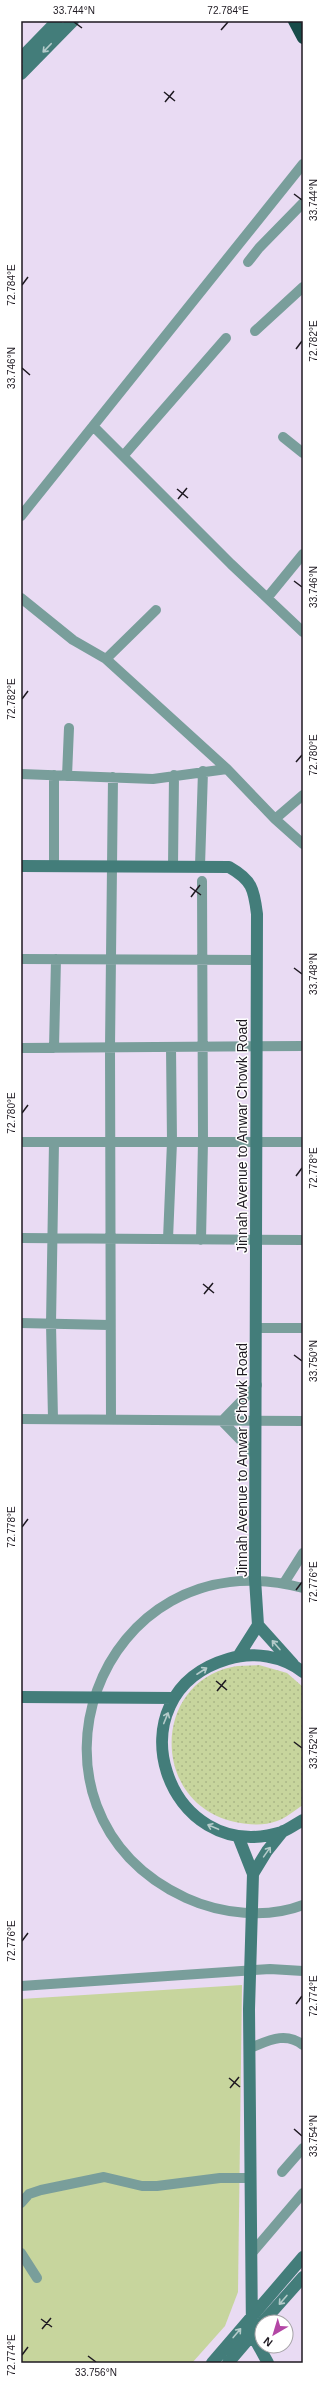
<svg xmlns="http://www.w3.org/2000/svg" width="324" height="2384" viewBox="0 0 324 2384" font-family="Arial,sans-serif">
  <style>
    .grass { fill: url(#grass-dots) }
    .garden { fill: #c7d59d }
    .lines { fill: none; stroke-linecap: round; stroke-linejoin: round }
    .street { stroke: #799e9b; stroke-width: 10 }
    .secondary { stroke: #437d7a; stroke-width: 12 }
    .highway { stroke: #184b49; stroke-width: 12 }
    .oneway { stroke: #b4cbca }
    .ticks { fill: none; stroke: #1e1921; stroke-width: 1.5 }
    .labels { text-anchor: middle; stroke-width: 3; stroke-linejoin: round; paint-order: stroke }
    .street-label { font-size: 14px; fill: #1e1921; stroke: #fff }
    .neatline { fill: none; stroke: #1e1921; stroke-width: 1.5 }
    .ticks-label { font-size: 10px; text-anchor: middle; fill: #1e1921 }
  </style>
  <defs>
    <pattern id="grass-dots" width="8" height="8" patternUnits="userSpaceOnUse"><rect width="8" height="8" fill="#c7d59d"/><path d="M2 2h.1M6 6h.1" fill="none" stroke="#aab687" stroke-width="1.8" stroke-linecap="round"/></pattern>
  </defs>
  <rect width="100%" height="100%" fill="#e9dbf3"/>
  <path class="grass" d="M259,1665L287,1673L303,1687V1805C295,1810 286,1818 277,1821C264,1826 249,1825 235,1822C151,1804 151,1684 232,1667C240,1665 250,1666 259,1665Z"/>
  <path class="garden" d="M242,1985L238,2292L225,2326L192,2363H21V1999Z"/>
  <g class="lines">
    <path class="street" d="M248,262L259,248L303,203
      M255,331L303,287
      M93,426L231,564L303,632
      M283,437L303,453
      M124,455L226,338
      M21,516L303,164
      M21,598L73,640L106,659L227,769
      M267,598L303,554
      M106,659L156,610
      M21,774L153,779L227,769L275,819L303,795
      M54,775V866
      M67,776L69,728
      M275,819L303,844
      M173,866L174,775
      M200,866L203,771
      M21,959L257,960
      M21,1048L303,1046
      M54,1048L56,959
      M21,1142H303
      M21,1238L303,1240
      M168,1239L172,1142L171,1047
      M201,1240L203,1141L202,881
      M21,1323L109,1325
      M258,1328H303
      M21,1419L303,1421
      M53,1419L51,1324L54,1142
      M111,1420L110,1047L113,777
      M256,1456L222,1421L257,1385
      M284,1583L303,1553
      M303,1588C96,1533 0,1812 186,1898C221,1914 267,1919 303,1905
      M21,1986L270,1969L303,1971
      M250,2048C268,2041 285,2031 303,2045
      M282,2172L303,2148
      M21,2203L29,2194L41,2190L104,2177L142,2186H157L220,2178H251
      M21,2253L37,2278
      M251,2254L303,2193"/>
    <path class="secondary" d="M21,58L57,21
      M21,74L73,21
      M21,866L229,867C252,880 254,889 257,914L255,1579L258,1625
      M258,1625L293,1664
      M239,1655L258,1625
      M303,1672C283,1656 253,1651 228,1659C109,1694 166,1868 282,1832C289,1829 296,1824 303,1820
      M21,1697L174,1698
      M238,1836L253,1874L249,2009L252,2334L268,2363
      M253,1874L267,1851L283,1831
      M263,2322L303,2277
      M212,2363L303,2257
      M228,2363L257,2329"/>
    <path class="highway" d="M294,21L303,38"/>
  </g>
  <defs><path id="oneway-shaft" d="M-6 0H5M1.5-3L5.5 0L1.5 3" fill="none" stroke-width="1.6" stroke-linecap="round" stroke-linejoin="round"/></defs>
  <g class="oneway">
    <use href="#oneway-shaft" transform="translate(47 48) rotate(134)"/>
    <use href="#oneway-shaft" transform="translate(276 1645) rotate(-131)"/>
    <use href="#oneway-shaft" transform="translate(202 1671) rotate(-33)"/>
    <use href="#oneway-shaft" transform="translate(166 1718) rotate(-68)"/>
    <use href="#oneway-shaft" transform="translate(213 1827) rotate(-157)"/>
    <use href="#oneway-shaft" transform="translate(267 1852) rotate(-55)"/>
    <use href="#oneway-shaft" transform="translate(283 2300) rotate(131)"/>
    <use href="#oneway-shaft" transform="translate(237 2333) rotate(-50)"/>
  </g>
  <path class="ticks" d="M74,22L82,28M221,30L228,22M164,92L175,101M165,102L174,91M294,194L302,200M22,285L28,277M296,349L302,341M22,368L30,375M177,489L188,498M178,499L187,488M294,581L302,587M22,699L28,691M296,762L302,755M190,887L201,895M191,897L200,885M294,968L302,974M22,1113L28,1105M296,1176L302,1168M203,1284L214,1293M204,1294L213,1283M294,1355L302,1361M22,1527L28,1519M296,1590L302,1582M216,1681L227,1690M217,1691L226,1680M294,1742L302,1748M22,1941L28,1933M296,2004L302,1996M229,2078L240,2087M230,2088L239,2077M294,2129L302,2136M41,2319L52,2327M42,2329L51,2318M22,2355L28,2347M88,2356L96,2362"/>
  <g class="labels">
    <g class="street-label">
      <text transform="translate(242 1136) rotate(-90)" y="5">Jinnah Avenue to Anwar Chowk Road</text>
      <text transform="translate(242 1460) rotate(-90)" y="5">Jinnah Avenue to Anwar Chowk Road</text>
    </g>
  </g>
  <rect width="324" height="2384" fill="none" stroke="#ffffff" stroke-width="44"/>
  <g transform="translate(274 2334) rotate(218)"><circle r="19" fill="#ffffff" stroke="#a5a3a6"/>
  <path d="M0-3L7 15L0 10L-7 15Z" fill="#b346a5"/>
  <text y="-6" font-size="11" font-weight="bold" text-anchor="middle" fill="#1e1921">N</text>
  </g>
  <rect x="22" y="22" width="280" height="2340" class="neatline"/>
  <g class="ticks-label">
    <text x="74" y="14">33.744°N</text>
    <text x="228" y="14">72.784°E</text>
    <text transform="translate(313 200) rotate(-90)" y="4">33.744°N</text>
    <text transform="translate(11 285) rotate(-90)" y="4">72.784°E</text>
    <text transform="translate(313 341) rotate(-90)" y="4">72.782°E</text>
    <text transform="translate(11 368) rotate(-90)" y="4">33.746°N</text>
    <text transform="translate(313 587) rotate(-90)" y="4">33.746°N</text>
    <text transform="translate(11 699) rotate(-90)" y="4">72.782°E</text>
    <text transform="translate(313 755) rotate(-90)" y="4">72.780°E</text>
    <text transform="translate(313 974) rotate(-90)" y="4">33.748°N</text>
    <text transform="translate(11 1113) rotate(-90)" y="4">72.780°E</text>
    <text transform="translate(313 1168) rotate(-90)" y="4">72.778°E</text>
    <text transform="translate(313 1361) rotate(-90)" y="4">33.750°N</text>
    <text transform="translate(11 1527) rotate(-90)" y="4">72.778°E</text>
    <text transform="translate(313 1582) rotate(-90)" y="4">72.776°E</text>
    <text transform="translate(313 1748) rotate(-90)" y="4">33.752°N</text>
    <text transform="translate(11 1941) rotate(-90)" y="4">72.776°E</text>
    <text transform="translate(313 1996) rotate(-90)" y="4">72.774°E</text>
    <text transform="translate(313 2136) rotate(-90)" y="4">33.754°N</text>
    <text transform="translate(11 2355) rotate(-90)" y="4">72.774°E</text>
    <text x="96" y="2376">33.756°N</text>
  </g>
</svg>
